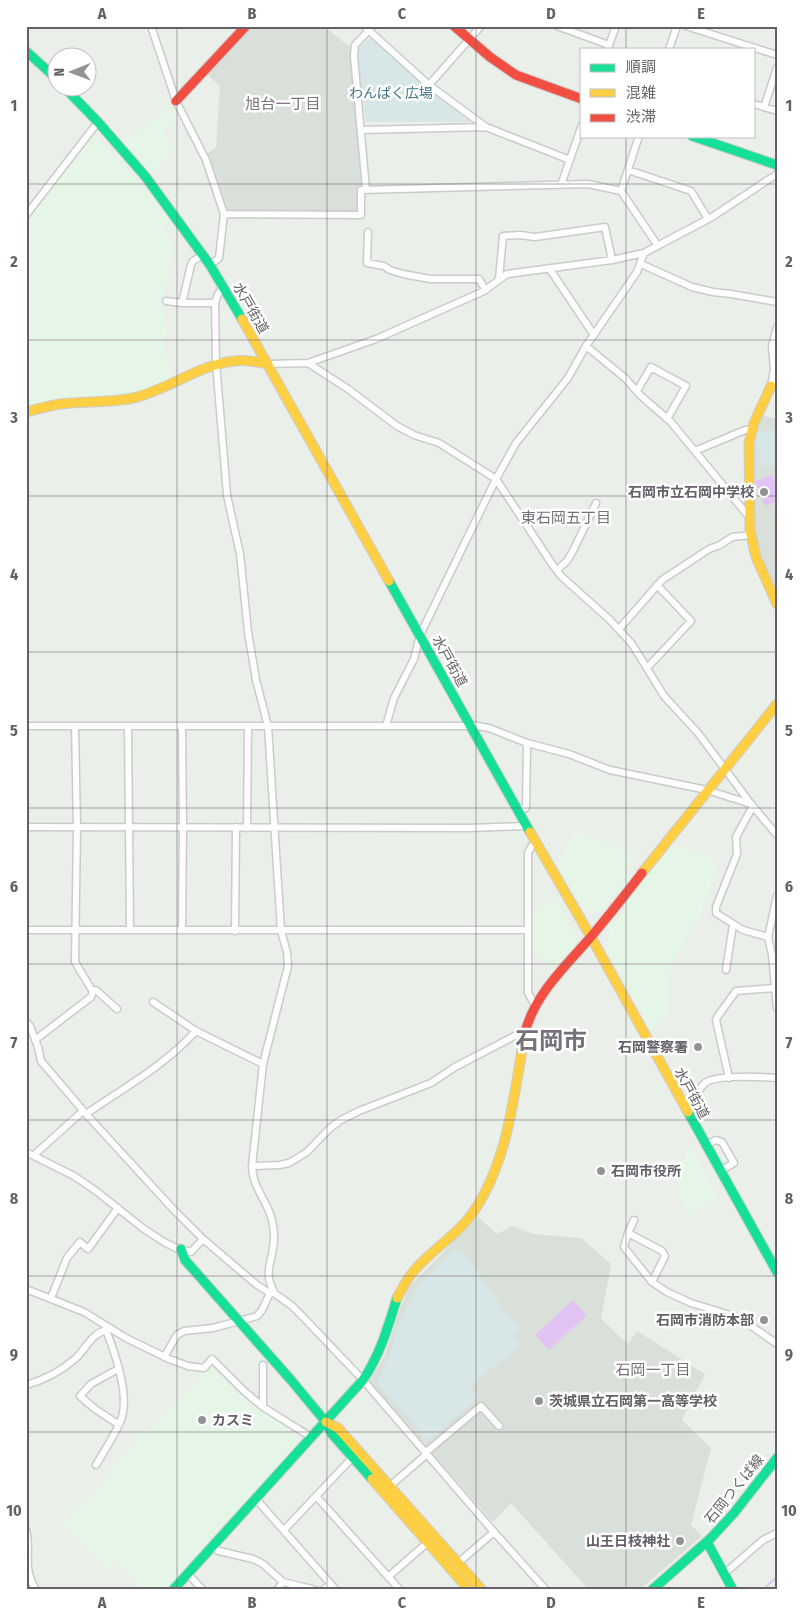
<svg xmlns="http://www.w3.org/2000/svg" width="803" height="1616" viewBox="0 0 803 1616" font-family="'Fira Sans Condensed','Noto Sans JP',sans-serif">
  <style>
    .commercial { fill: #e6f6e6 }
    .education { fill: #d9dfd9 }
    .green { fill: #d7e6e7 }
    .water { fill: #e2c4f4 }
    .lines { fill: none; stroke-linecap: round; stroke-linejoin: round }
    .stream { stroke: #e2c4f4; stroke-width: 2 }
    .street-casing { stroke: #cacbca; stroke-width: 9 }
    .fast-casing { stroke: #cccccd; stroke-width: 11 }
    .slow-casing { stroke: #cccccd; stroke-width: 11 }
    .jam-casing { stroke: #cccccd; stroke-width: 11 }
    .street { stroke: #fcfdfc; stroke-width: 6 }
    .fast { stroke: #16e098; stroke-width: 9 }
    .slow { stroke: #ffcf43; stroke-width: 9 }
    .jam { stroke: #f24e42; stroke-width: 9 }
    .grid { fill: none; stroke: #656067; stroke-width: 1; stroke-opacity: 0.55 }
    .poi-dot { fill: #949295; stroke: #fff; stroke-width: 2 }
    .labels { text-anchor: middle; stroke-width: 5; stroke-linejoin: round; paint-order: stroke }
    .park-label { font-size: 14px; fill: #3f7587; stroke: #fff }
    .street-label { font-size: 14px; fill: #656067; stroke: #fff }
    .poi-label { font-size: 14px; font-weight: bold; fill: #656067; stroke: #fff; text-anchor: end }
    .neighbourhood-label { font-size: 15px; fill: #777179; stroke: #fff }
    .town-label { font-size: 24px; font-weight: bold; fill: #777179; stroke: #fff }
    .neatline { fill: none; stroke: #656067; stroke-width: 2 }
    .grid-label { font-size: 16px; text-anchor: middle; font-weight: bold; fill: #656067 }
  </style>
  <rect width="100%" height="100%" fill="#eaefea"/>
  <path class="commercial" d="M172,105L180,119L161,131L175,152L150,173L124,142Z
    M94,132L131,175L147,189L170,221L162,227L174,247L163,298L167,334L163,340L171,380L150,389L116,397L91,398L52,403L26,410V220Z
    M575,832L634,853L623,874L631,877L601,911L584,910L558,865Z
    M674,844L718,860L700,917L693,923L669,974L668,1016L658,1020V1031L653,1033L607,950L610,928L646,877Z
    M557,899L576,934L577,942L557,966L531,954V912Z
    M690,1145L717,1198L689,1215L678,1194L677,1175Z
    M211,1365L244,1397L289,1429L302,1443L214,1535L166,1590H144L114,1560L107,1569L61,1525L84,1499L90,1498L119,1459L142,1433H146Z"/>
  <path class="education" d="M252,26H324L350,47L362,185L358,186V212L225,213L207,153L216,148L220,86L207,74Z
    M762,415L777,419V593L767,568L757,551L752,528L750,456L754,434Z
    M478,1217L497,1234L513,1226L533,1234L581,1238L611,1264L601,1319L628,1344L637,1331L705,1374L682,1420L711,1448L691,1525L702,1536L639,1590H589L511,1503L493,1522L369,1382L385,1355L401,1306L410,1286Z"/>
  <path class="green" d="M370,38L471,122H366L356,51Z
    M777,429V465L762,468L755,433Z
    M455,1249L462,1250L507,1314L520,1329L513,1334L522,1345L470,1386L479,1398L428,1441L377,1383L391,1351L400,1319L417,1286Z"/>
  <path class="water" d="M772,475L777,488V501L765,506L755,481Z
    M573,1300L587,1315L549,1350L535,1335Z"/>
  <g class="lines">
    <path class="stream" d="M762,1590L777,1577"/>
    <defs>
      <path id="street" d="M151,26L176,101L206,160L224,214L219,258L210,265
        M364,26L429,85L486,127L570,160
        M557,26L609,45
        M686,26L777,55
        M608,48L616,26
        M669,49L677,26
        M429,85L481,26
        M754,104L777,111
        M764,107L777,68
        M361,130L486,127
        M628,170L691,191L708,219
        M561,185L582,125
        M366,189L354,56L355,45L373,26
        M621,191L639,136
        M224,214L361,215V190L588,184L621,191L658,246
        M26,215L98,122
        M368,232L367,263L384,266L390,270L403,274L430,279H479L485,289
        M641,264L692,287L713,292L731,294L777,302
        M549,268L594,335
        M499,279L503,236L520,235L535,237L605,227L612,260
        M223,288L218,294L215,303L216,363L227,495L240,554L248,632L256,680L268,726L281,931L287,952L288,966L263,1064L252,1166C252,1187 267,1200 272,1220C274,1229 275,1239 273,1248C272,1258 267,1268 269,1279C270,1284 273,1289 274,1293
        M166,301L182,303H215
        M182,303L191,265L193,261L203,255
        M586,346L625,378L641,396L670,421L750,518
        M308,363L348,389L397,426L414,435L439,443L496,479L552,564L561,576L610,620L632,644L664,696L698,733L751,804L777,835
        M268,364L308,363L376,339L484,291L507,274L612,260L644,253L712,217L777,174
        M771,386L774,370L772,346L777,327
        M637,391L651,367L686,386L667,419
        M695,451L745,430L752,429
        M557,570L567,561L573,551L596,503
        M619,629L662,580L709,549L720,545L732,537L751,535
        M647,668L691,621L657,585
        M26,726H478L489,728L527,743L569,754L610,770L707,790L751,804
        M128,726L130,930
        M182,726L183,826L182,930
        M386,726L394,698L414,659L420,635L496,479L516,443L568,378L586,346L637,272L644,253
        M753,806L736,837L737,854L716,907V913L743,930L768,937
        M518,811L526,808L527,743
        M26,827L469,828L526,826
        M247,828L248,726
        M536,842L531,847L528,853V993L536,1007
        M777,896L768,937L772,955L777,1008
        M26,930H528
        M235,931L236,827
        M726,970L733,925
        M93,992L96,990L117,1009
        M153,1002L196,1031L263,1064
        M26,1022L30,1026L38,1047L41,1061L86,1114L173,1209L203,1239L257,1285L270,1293H274L292,1306L304,1318L363,1380L494,1532L546,1590
        M35,1040L91,997L93,992L75,962L77,827L75,726
        M729,1078L716,1020L718,1016L736,991L775,988
        M685,1107C695,1100 697,1090 705,1083C717,1074 762,1077 777,1078
        M86,1114C124,1088 165,1065 196,1031
        M706,1145L716,1140L722,1142L734,1163L720,1171
        M26,1152L74,1176L96,1191L144,1229L164,1242L176,1248L191,1252L203,1239
        M34,1155L83,1111
        M252,1166L279,1165L289,1163L307,1152L329,1129L341,1120L359,1111L431,1083L455,1067L526,1030
        M634,1220L628,1233L662,1251L665,1256L652,1282L667,1292L691,1303L740,1318L777,1344
        M628,1233L624,1247L652,1282
        M26,1289L84,1312L126,1338L169,1359L188,1366L204,1368L212,1359L244,1391L263,1407L311,1437
        M51,1298L67,1258L80,1242L88,1249L118,1208
        M164,1357L177,1335L184,1331L213,1328L257,1316L262,1310L270,1293
        M263,1365V1407
        M26,1385C44,1380 61,1371 75,1359C86,1349 91,1334 106,1330
        M118,1424L95,1409L80,1396L91,1384L118,1369
        M425,1453L481,1406L499,1426
        M96,1465C104,1451 117,1432 122,1417C129,1393 115,1353 106,1330L108,1327
        M390,1486L427,1454
        M316,1496L400,1590
        M256,1499L336,1590
        M26,1530C32,1553 21,1565 36,1590
        M284,1530L353,1457
        M211,1547L219,1551L253,1559L263,1564L283,1582L316,1590
        M458,1563L494,1532
        M187,1573L203,1590
        M724,1574L763,1540L777,1533
        M388,1577L427,1543
        M277,1590L283,1582
        M323,1590L331,1584"/>
      <path id="fast" d="M26,51L58,80
        M65,88L98,122L145,176L210,265L242,319
        M692,136L777,165
        M389,581L530,832
        M688,1112L777,1272
        M181,1249L185,1260L291,1380L325,1421L332,1434L372,1479
        M707,1542L733,1590
        M173,1590L363,1380C380,1355 388,1327 397,1298
        M652,1590L711,1538L734,1513L777,1458"/>
      <path id="slow" d="M242,319L389,581
        M771,386L754,423L749,443L750,530L756,557L777,604
        M26,412C37,409 48,406 60,404C84,401 109,403 133,398C168,390 198,365 234,361C245,359 257,362 268,364
        M530,832L591,937L688,1112
        M642,873L777,704
        M397,1298C402,1290 406,1280 413,1272C431,1250 458,1235 474,1211C509,1159 514,1093 525,1033
        M326,1422L338,1428L482,1590
        M372,1479L469,1590"/>
      <path id="jam" d="M454,26L490,57L516,75L582,99
        M176,101L246,26
        M525,1033C534,995 565,967 589,939C608,917 625,895 642,873"/>
    </defs>
    <use href="#street" class="street-casing"/>
    <use href="#fast" class="fast-casing"/>
    <use href="#slow" class="slow-casing"/>
    <use href="#jam" class="jam-casing"/>
    <use href="#street" class="street"/>
    <use href="#fast" class="fast"/>
    <use href="#slow" class="slow"/>
    <use href="#jam" class="jam"/>
  </g>
  <path class="grid" d="M177,26V1590M327,26V1590M476,26V1590M626,26V49M626,136V1590M26,184H777M26,340H777M26,496H777M26,652H777M26,808H777M26,964H777M26,1120H777M26,1276H777M26,1432H777"/>
  <g class="poi-dot">
    <circle cx="764" cy="492" r="5"/>
    <circle cx="698" cy="1047" r="5"/>
    <circle cx="601" cy="1171" r="5"/>
    <circle cx="764" cy="1320" r="5"/>
    <circle cx="539" cy="1401" r="5"/>
    <circle cx="202" cy="1420" r="5"/>
    <circle cx="680" cy="1541" r="5"/>
  </g>
  <g class="labels">
    <g class="park-label">
      <text x="391" y="98">わんぱく広場</text>
    </g>
    <g class="street-label">
      <text transform="translate(251 308) rotate(60)" y="5">水戸街道</text>
      <text transform="translate(450 661) rotate(61)" y="5">水戸街道</text>
      <text transform="translate(692 1093) rotate(61)" y="5">水戸街道</text>
      <text transform="translate(734 1489) rotate(-51)" y="5">石岡つくば線</text>
    </g>
    <g class="poi-label">
      <text x="754" y="497">石岡市立石岡中学校</text>
      <text x="688" y="1052">石岡警察署</text>
      <text x="611" y="1176" text-anchor="start">石岡市役所</text>
      <text x="754" y="1325">石岡市消防本部</text>
      <text x="549" y="1406" text-anchor="start">茨城県立石岡第一高等学校</text>
      <text x="212" y="1425" text-anchor="start">カスミ</text>
      <text x="670" y="1546">山王日枝神社</text>
    </g>
    <g class="neighbourhood-label">
      <text x="283" y="109">旭台一丁目</text>
      <text x="566" y="523">東石岡五丁目</text>
      <text x="653" y="1375">石岡一丁目</text>
    </g>
    <g class="town-label">
      <text x="551" y="1049">石岡市</text>
    </g>
  </g>
  <rect width="803" height="1616" fill="none" stroke="#ffffff" stroke-width="55"/>
  <rect x="580" y="48" width="175" height="90" fill="#ffffff" stroke="#c1bfc2"/>
  <rect x="590" y="64" width="25" height="8" fill="#16e098" stroke="#c1bfc2"/>
  <text x="626" y="72" font-size="15" fill="#656067">順調</text>
  <rect x="590" y="89" width="25" height="8" fill="#ffcf43" stroke="#c1bfc2"/>
  <text x="626" y="98" font-size="15" fill="#656067">混雑</text>
  <rect x="590" y="114" width="25" height="8" fill="#f24e42" stroke="#c1bfc2"/>
  <text x="626" y="122" font-size="15" fill="#656067">渋滞</text>
  <g transform="translate(72 72) rotate(269)"><circle r="24" fill="#ffffff" stroke="#c1bfc2"/>
  <path d="M0-4L9 19L0 12L-9 19Z" fill="#949295"/>
  <text y="-8" font-size="14" font-weight="bold" text-anchor="middle" fill="#656067">N</text>
  </g>
  <rect x="28" y="28" width="748" height="1560" class="neatline"/>
  <g class="grid-label">
    <text x="102" y="19">A</text>
    <text x="252" y="19">B</text>
    <text x="402" y="19">C</text>
    <text x="551" y="19">D</text>
    <text x="701" y="19">E</text>
    <text x="14" y="111">1</text>
    <text x="789" y="111">1</text>
    <text x="14" y="267">2</text>
    <text x="789" y="267">2</text>
    <text x="14" y="423">3</text>
    <text x="789" y="423">3</text>
    <text x="14" y="580">4</text>
    <text x="789" y="580">4</text>
    <text x="14" y="736">5</text>
    <text x="789" y="736">5</text>
    <text x="14" y="892">6</text>
    <text x="789" y="892">6</text>
    <text x="14" y="1048">7</text>
    <text x="789" y="1048">7</text>
    <text x="14" y="1204">8</text>
    <text x="789" y="1204">8</text>
    <text x="14" y="1360">9</text>
    <text x="789" y="1360">9</text>
    <text x="14" y="1516">10</text>
    <text x="789" y="1516">10</text>
    <text x="102" y="1608">A</text>
    <text x="252" y="1608">B</text>
    <text x="402" y="1608">C</text>
    <text x="551" y="1608">D</text>
    <text x="701" y="1608">E</text>
  </g>
</svg>
